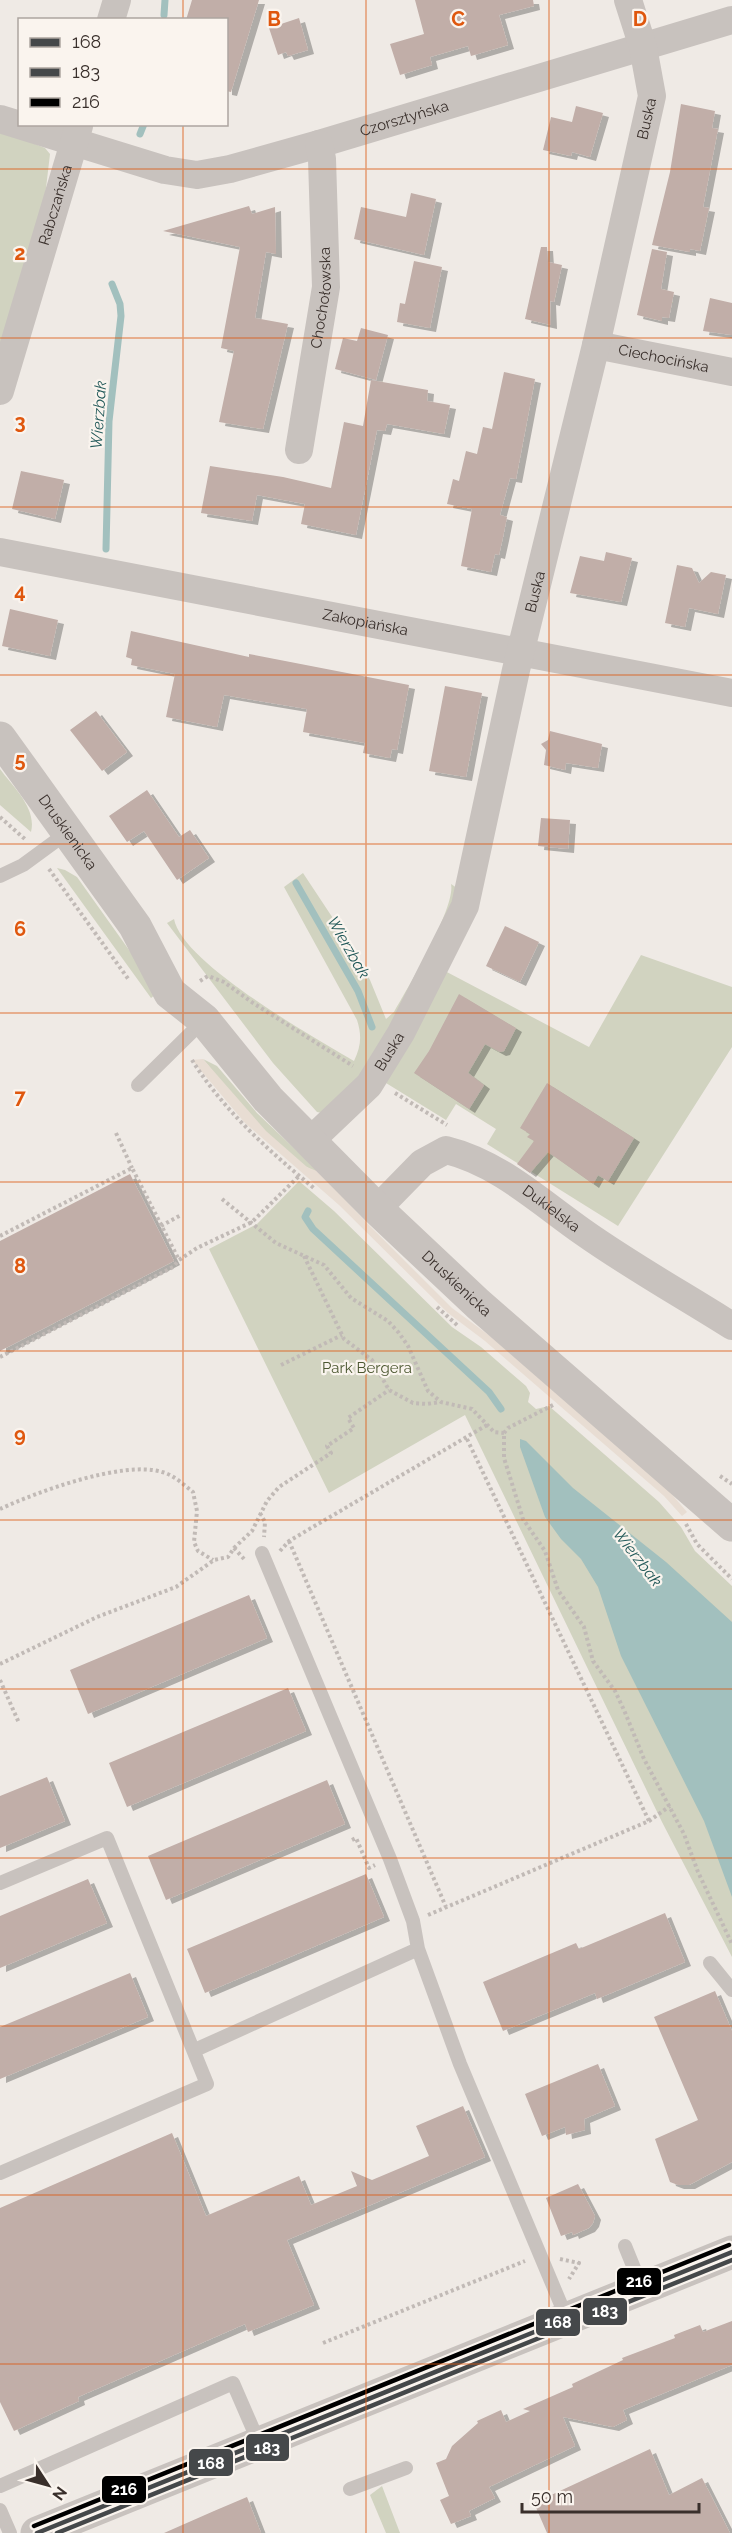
<svg xmlns="http://www.w3.org/2000/svg" width="732" height="2533" viewBox="0 0 732 2533" font-family="Raleway,sans-serif">
  <style>
    .green { fill: #d1d3c0 }
    .plaza { fill: #e8ddd3 }
    .water { fill: #a2c0be }
    .lines { fill: none; stroke-linecap: round; stroke-linejoin: round }
    .stream { stroke: #a2c0be; stroke-width: 7 }
    .building { fill: #c1aea8; filter: url(#shadow) }
    .path { stroke: #c1bab6; stroke-width: 4; stroke-dasharray: 3 3; stroke-linecap: butt }
    .service { stroke: #c8c2be; stroke-width: 14 }
    .minor { stroke: #c8c2be; stroke-width: 28 }
    .tertiary { stroke: #c8c2be; stroke-width: 33 }
    .bus-1-casing { stroke: #faf4ee; stroke-width: 9 }
    .bus-2-casing { stroke: #faf4ee; stroke-width: 9 }
    .bus-3-casing { stroke: #faf4ee; stroke-width: 9 }
    .bus-1 { stroke: #45484a; stroke-width: 4.5 }
    .bus-2 { stroke: #45484a; stroke-width: 4.5 }
    .bus-3 { stroke: #000; stroke-width: 4.5 }
    .grid { fill: none; stroke: #df570e; stroke-width: 1.5; stroke-opacity: 0.55 }
    .labels { text-anchor: middle; stroke-width: 4.5; stroke-linejoin: round; paint-order: stroke }
    .street-label { font-size: 15px; fill: #392f2b; stroke: #faf4ee }
    .park-label { font-size: 15px; fill: #4b5730; stroke: #faf4ee }
    .water-label { font-size: 16px; font-style: italic; fill: #225959; stroke: #faf4ee }
    .grid-label { font-size: 20px; text-anchor: middle; font-weight: bold; fill: #df570e; stroke: #faf4ee; stroke-width: 4.5; stroke-linejoin: round; paint-order: stroke }
    .line-badge { stroke: #faf4ee; stroke-width: 2 }
    .badge-label { font-size: 16px; text-anchor: middle; font-weight: bold; fill: #fff }
  </style>
  <defs>
    <filter id="shadow"><feDropShadow dx="6" dy="4" stdDeviation="0" flood-color="#0004"/></filter>
  </defs>
  <rect width="100%" height="100%" fill="#efeae5"/>
  <path class="green" d="M0,130L45,148L50,154L44,205L0,346Z
    M0,769C13,787 37,808 31,832L0,805Z
    M57,868L65,870L77,877L159,992L151,998Z
    M303,873L354,950L370,980L386,1019L394,1012C408,988 456,907 451,884L463,892L368,1072L322,1113L317,1112L273,1063L167,923L174,919C182,963 315,1038 354,1061C361,1046 362,1036 357,1020L284,887Z
    M641,955L732,987V1047L618,1226L487,1144L496,1129L456,1104L446,1120L386,1083L443,970L589,1047Z
    M203,1059L217,1066L257,1113L319,1172C284,1164 227,1088 203,1059Z
    M299,1181L334,1211L452,1327L481,1347L526,1386L530,1393L528,1402L536,1409L549,1406L659,1502L681,1527L695,1551L732,1586V1957L662,1822L465,1415L329,1493L209,1249L257,1224Z
    M382,2486L400,2533H386L370,2495Z"/>
  <path class="plaza" d="M203,1059L266,1131L307,1167L319,1172L368,1224L452,1308L490,1336L669,1491L687,1512L682,1516L664,1496L485,1341L448,1313L339,1205L245,1123L192,1060Z"/>
  <path class="water" d="M520,1439L526,1441L573,1488L666,1562L732,1622V1897L704,1821L621,1656L598,1587L581,1559L561,1539L545,1517L520,1447Z"/>
  <g class="lines">
    <path class="stream" d="M164,15L165,0
      M140,134L144,124
      M106,549L109,421L121,316L120,304L112,284
      M296,883L358,991L372,1027
      M308,1211L305,1217L313,1229L489,1392L501,1409"/>
  </g>
  <path class="building" d="M192,0H259L231,92L226,91V20H186Z
    M415,0H533L534,6L499,15L508,45L471,56L468,46L430,57L432,65L400,75L390,44L424,34Z
    M299,18L308,50L288,56L286,52L278,55L269,28Z
    M681,104L715,111L712,128L718,129L703,207L709,208L700,251L690,249V252L652,245L670,172Z
    M576,106L603,113L590,157L572,152L571,156L543,150L551,117L572,122Z
    M411,193L436,199L424,255L354,239L361,207L406,217Z
    M249,206L252,214L275,207L276,254L266,252L255,318L288,324L263,429L219,422L234,351L221,348L240,247L163,231Z
    M541,247H547L548,262L562,265L554,302L550,301L551,325L525,319Z
    M652,249L667,252L661,289L674,292L669,318L662,317V321L637,315Z
    M414,261L442,267L430,328L397,322L400,303L405,304Z
    M710,298L732,303V335L703,331Z
    M361,328L388,335L376,380L335,369L343,338L357,341Z
    M504,372L535,379L516,479L510,478L500,515L507,517L503,537L499,555L495,554L491,572L461,566L472,509L447,504L453,479L459,481L466,451L477,454L483,427L492,429Z
    M371,380L428,390L427,401L450,405L444,434L387,424L385,431L377,430L356,535L301,524L305,504L257,495L252,521L201,513L210,466L283,477L331,488L344,422L363,426Z
    M21,471L64,480L55,519L12,509Z
    M606,552L632,558L621,602L570,593L580,556L604,561Z
    M677,565L692,568L699,583L711,572L726,575L718,614L689,608L685,627L665,623Z
    M10,609L58,620L50,656L2,646Z
    M131,631L249,657V654L409,685L397,750L392,749L390,758L363,753L365,743L303,732L307,709L224,695L217,727L166,717L175,674L131,665L132,659L126,657Z
    M445,686L482,693L466,777L429,771Z
    M96,711L127,752L102,771L70,730Z
    M550,731L602,744L598,768L566,763L565,770L544,765L546,750L541,744L548,740Z
    M147,790L179,837L190,830L209,858L177,880L144,831L127,842L109,816Z
    M541,818L570,820L568,849L538,846Z
    M505,926L539,942L520,982L486,966Z
    M459,994L516,1028L504,1051L500,1052L485,1044L468,1073L484,1085L469,1109L414,1073L429,1051Z
    M547,1083L634,1138L608,1181L598,1175L593,1184L548,1152L530,1173L517,1164L534,1141L527,1137L530,1134L520,1128Z
    M130,1174L174,1261L0,1351V1241Z
    M249,1595L267,1638L88,1714L70,1670Z
    M288,1688L306,1731L127,1807L109,1763Z
    M47,1777L65,1821L0,1848V1796Z
    M327,1780L345,1824L166,1900L148,1856Z
    M366,1874L384,1917L205,1993L187,1949Z
    M88,1879L107,1923L0,1968V1916Z
    M665,1913L685,1962L597,1999L595,1993L503,2031L483,1982L576,1943L579,1949Z
    M130,1973L148,2017L0,2079V2027Z
    M715,1991L732,2031V2162L689,2185H678L670,2182L655,2139L698,2120L654,2017Z
    M598,2064L615,2106L584,2119L585,2130L566,2135L565,2127L542,2136L525,2094Z
    M463,2106L485,2157L287,2240L314,2305L248,2332L245,2324L78,2397L79,2401L14,2431L0,2402V2208L172,2133L206,2216L299,2176L311,2205L357,2186L351,2171L372,2180L429,2156L416,2126Z
    M578,2184L595,2216L593,2223L589,2228L573,2235L572,2232L561,2236L546,2198Z
    M732,2321V2365L623,2410L627,2420L613,2427L563,2417L575,2446L489,2487L495,2498L469,2511L471,2516L451,2524L440,2500L449,2496L436,2463L446,2459L452,2446L478,2423L477,2421L501,2410L506,2422L530,2411L523,2409L573,2387L572,2384L623,2360L622,2358L675,2338L674,2335L700,2325L703,2332Z
    M650,2449L669,2495L702,2478L730,2533H547L534,2503Z
    M247,2497L261,2533H164L214,2511Z"/>
  <g class="lines">
    <path class="path" d="M0,817L26,840
      M49,869L129,980
      M200,981L208,976L224,982L253,1003L353,1066
      M192,1060C224,1111 269,1151 315,1189
      M395,1093L447,1125
      M116,1133L132,1168
      M222,1199L276,1243L324,1265L351,1298L388,1321L399,1333L408,1346L428,1391L441,1402L472,1409L494,1432L504,1433
      M161,1226L181,1215
      M0,1236L132,1168L179,1260L197,1248L252,1222L299,1176
      M304,1256L344,1339L372,1360L389,1390L413,1403L427,1404L440,1402
      M437,1307L458,1326
      M0,1357L173,1267L179,1260
      M281,1365L342,1335
      M553,1405L508,1428L504,1433V1458L523,1519L545,1551L558,1590L584,1627L593,1661L615,1691L624,1710L644,1759L684,1834L698,1872L732,1944
      M467,1439L649,1821
      M720,1476L732,1484
      M0,1509C37,1492 123,1460 162,1472C174,1475 184,1485 193,1492L197,1511L194,1542L198,1551L213,1560
      M260,1513L265,1522L264,1537
      M686,1524L697,1544L732,1579
      M289,1541L446,1907
      M234,1548L244,1559
      M280,1551L289,1541L487,1425
      M0,1664L97,1617L176,1587L214,1560L228,1557L234,1548L252,1531L267,1501L279,1487L331,1453L327,1446L354,1428L348,1418L389,1390
      M0,1680L19,1723
      M352,1840L356,1838L369,1868L375,1865
      M428,1915L649,1821L670,1806
      M560,2259L579,2263L569,2279
      M323,2343L525,2261"/>
    <path class="service" d="M0,876L23,865L68,832
      M138,1085L204,1020
      M0,1883L107,1838L207,2084L0,2173
      M418,1949L460,2064L567,2319
      M710,1963L732,1990
      M195,2050L418,1949L413,1921L390,1859L262,1553
      M625,2246L642,2288
      M0,2486L233,2383L259,2443
      M350,2489L406,2468
      M0,2510L10,2533"/>
    <g class="minor">
      <path d="M111,20L117,0"/>
      <path id="s1" d="M0,119L165,170L197,175L230,169L319,144L732,20"/>
      <path id="s2" d="M596,345L732,372"/>
      <path id="s3" d="M0,391L79,126"/>
      <path id="s4" d="M299,450L326,287L322,159L319,144"/>
      <path id="s5" d="M0,552L732,693"/>
      <path id="s6" d="M309,1142L369,1085L401,1033L465,906L516,670L596,345L652,96L643,47L628,0"/>
      <path id="s7" d="M377,1209L422,1163L446,1150C499,1163 540,1202 583,1232C631,1266 683,1295 732,1326"/>
    </g>
    <g class="tertiary">
      <path id="s8" d="M0,738L135,926L170,993L204,1020L268,1099L377,1209L478,1304L732,1525"/>
      <path d="M37,2533L732,2252"/>
    </g>
    <defs>
      <path id="bus-1" d="M37,2533L732,2252"/>
      <path id="bus-2" d="M57,2533L732,2260"/>
      <path id="bus-3" d="M34,2526L729,2245"/>
    </defs>
    <use href="#bus-1" class="bus-1-casing"/>
    <use href="#bus-2" class="bus-2-casing"/>
    <use href="#bus-3" class="bus-3-casing"/>
    <use href="#bus-1" class="bus-1"/>
    <use href="#bus-2" class="bus-2"/>
    <use href="#bus-3" class="bus-3"/>
  </g>
  <path class="grid" d="M183,0V20M366,0V2533M549,0V2533M183,124V2533M0,169H732M0,338H732M0,507H732M0,675H732M0,844H732M0,1013H732M0,1182H732M0,1351H732M0,1520H732M0,1689H732M0,1858H732M0,2026H732M0,2195H732M0,2364H732"/>
  <g class="labels">
    <g class="street-label">
      <text dy="5" stroke="none"><textPath href="#s1" startOffset="420">Czorsztyńska</textPath></text>
      <text dy="5" stroke="none"><textPath href="#s6" startOffset="1094">Buska</textPath></text>
      <text dy="5" stroke="none"><textPath href="#s3" startOffset="194">Rabczańska</textPath></text>
      <text dy="5" stroke="none"><textPath href="#s4" startOffset="154">Chochołowska</textPath></text>
      <text dy="5" stroke="none"><textPath href="#s2" startOffset="69">Ciechocińska</textPath></text>
      <text dy="5" stroke="none"><textPath href="#s6" startOffset="608">Buska</textPath></text>
      <text dy="5" stroke="none"><textPath href="#s5" startOffset="372">Zakopiańska</textPath></text>
      <text dy="5" stroke="none"><textPath href="#s8" startOffset="116">Druskienicka</textPath></text>
      <text dy="5" stroke="none"><textPath href="#s6" startOffset="122">Buska</textPath></text>
      <text dy="5" stroke="none"><textPath href="#s7" startOffset="213">Dukielska</textPath></text>
      <text dy="5" stroke="none"><textPath href="#s8" startOffset="716">Druskienicka</textPath></text>
    </g>
    <g class="park-label">
      <text x="367" y="1373">Park Bergera</text>
    </g>
    <g class="water-label">
      <text transform="translate(98 415) rotate(-86)" y="6">Wierzbak</text>
      <text transform="translate(349 947) rotate(60)" y="6">Wierzbak</text>
      <text transform="translate(638 1557) rotate(52)" y="6">Wierzbak</text>
    </g>
  </g>
  <g class="grid-label">
    <text x="274" y="26">B</text>
    <text x="458" y="26">C</text>
    <text x="640" y="26">D</text>
    <text x="20" y="260">2</text>
    <text x="20" y="429">3</text>
    <text x="20" y="598">4</text>
    <text x="20" y="767">5</text>
    <text x="20" y="936">6</text>
    <text x="20" y="1104">7</text>
    <text x="20" y="1273">8</text>
    <text x="20" y="1442">9</text>
  </g>
  <g class="line-badge">
    <rect x="616" y="2267" width="46" height="29" rx="6" fill="#000"/>
    <rect x="582" y="2297" width="46" height="29" rx="6" fill="#45484a"/>
    <rect x="535" y="2308" width="46" height="29" rx="6" fill="#45484a"/>
    <rect x="245" y="2433" width="45" height="29" rx="6" fill="#45484a"/>
    <rect x="188" y="2448" width="46" height="29" rx="6" fill="#45484a"/>
    <rect x="101" y="2475" width="46" height="29" rx="6" fill="#000"/>
  </g>
  <g class="badge-label">
    <text x="639" y="2287">216</text>
    <text x="605" y="2317">183</text>
    <text x="558" y="2328">168</text>
    <text x="267" y="2454">183</text>
    <text x="211" y="2469">168</text>
    <text x="124" y="2495">216</text>
  </g>
  <rect x="18" y="18" width="210" height="108" fill="#faf4ee" stroke="#ada5a0" stroke-width="1.5"/>
  <rect x="30" y="38" width="30" height="9" fill="#45484a" stroke="#ada5a0" stroke-width="1.5"/>
  <text x="72" y="48" font-size="18" fill="#392f2b">168</text>
  <rect x="30" y="68" width="30" height="9" fill="#45484a" stroke="#ada5a0" stroke-width="1.5"/>
  <text x="72" y="78" font-size="18" fill="#392f2b">183</text>
  <rect x="30" y="98" width="30" height="9" fill="#000000" stroke="#ada5a0" stroke-width="1.5"/>
  <text x="72" y="108" font-size="18" fill="#392f2b">216</text>
  <g transform="translate(48 2485) rotate(126)" stroke="#faf4ee" stroke-width="4.5" paint-order="stroke">
  <path d="M0-4.5L10 22L0 15L-10 22Z" fill="#392f2b"/>
  <text y="-9" font-size="16" font-weight="bold" text-anchor="middle" fill="#392f2b">N</text>
  </g>
  <path d="M522 2503v9h177v-9" fill="none" stroke="#392f2b" stroke-width="3"/>
  <text x="531" y="2503" font-size="18" fill="#392f2b" stroke="#faf4ee" stroke-width="4.5" paint-order="stroke">50 m</text>
</svg>
